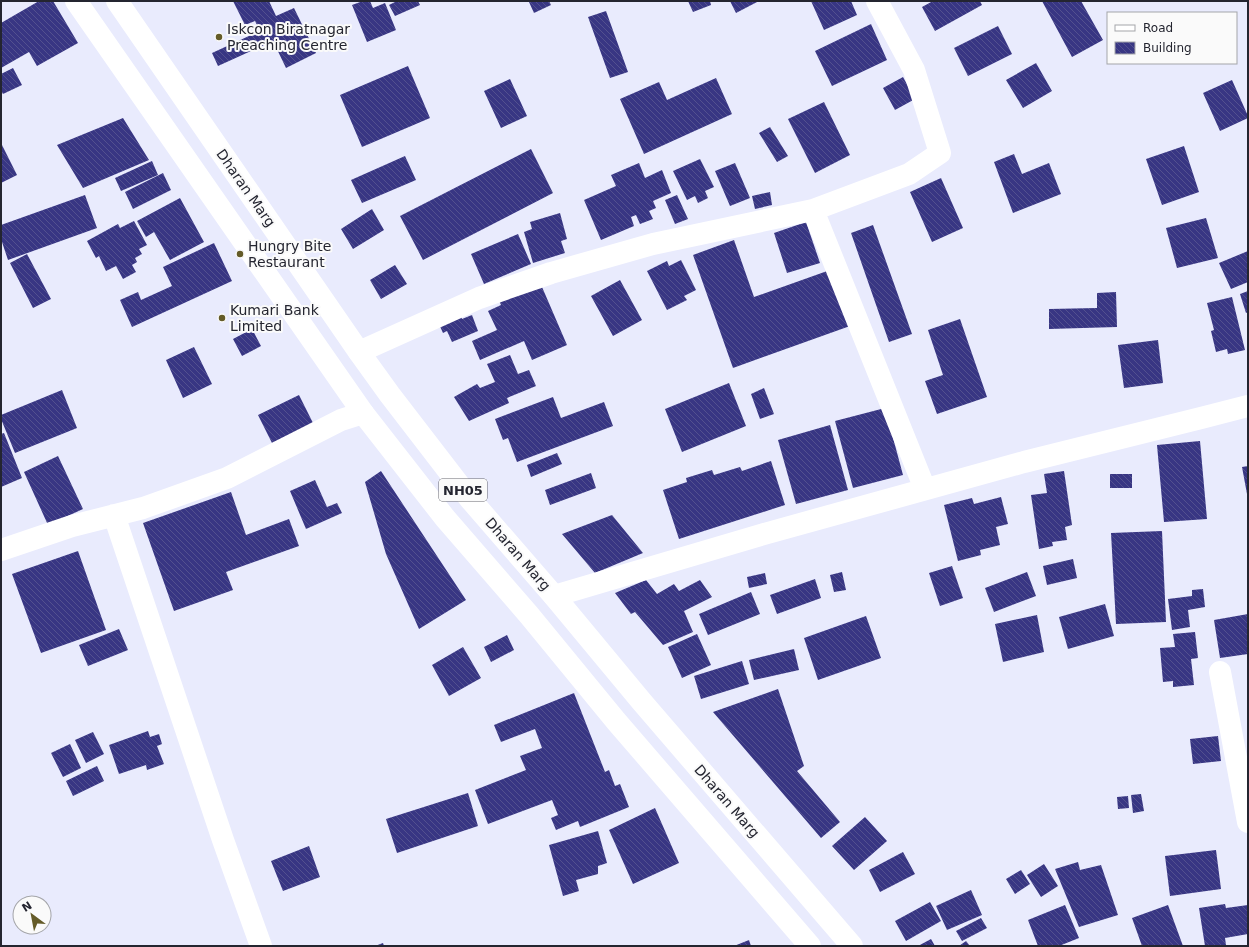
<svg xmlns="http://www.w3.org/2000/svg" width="1249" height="947" viewBox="0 0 1249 947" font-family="'DejaVu Sans',sans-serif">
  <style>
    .building { fill: url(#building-back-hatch) }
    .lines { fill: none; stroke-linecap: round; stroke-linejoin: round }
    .minor { stroke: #fff; stroke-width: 22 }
    .major { stroke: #fff; stroke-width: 22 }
    .poi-dot { fill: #645b28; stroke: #fafafa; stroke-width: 1.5 }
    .labels { text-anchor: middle; stroke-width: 4; stroke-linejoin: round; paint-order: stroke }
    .shield { fill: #fafafa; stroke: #64656d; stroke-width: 1 }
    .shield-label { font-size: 13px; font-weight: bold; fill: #242530 }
    .poi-label { font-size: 14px; fill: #242530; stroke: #fafafa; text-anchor: start }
    .street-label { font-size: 14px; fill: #242530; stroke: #fafafa }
  </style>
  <defs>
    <pattern id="building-back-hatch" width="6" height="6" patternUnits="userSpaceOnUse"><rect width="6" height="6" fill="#383683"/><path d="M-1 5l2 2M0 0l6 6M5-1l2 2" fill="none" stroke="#53518f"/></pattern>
  </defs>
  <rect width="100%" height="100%" fill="#e9ebfd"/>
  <path class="building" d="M39,1H53L78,43L37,66L29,52L1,68V23Z
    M233,1H269L276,16L294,8L316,53L286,68L273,41L218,66L212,53L260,31L255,21L245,25Z
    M363,1H370L373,8L385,3L396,30L367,42L352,5Z
    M397,1H418L420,5L395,16L389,5Z
    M531,1H549L551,5L534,13L529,2Z
    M688,1H710L711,5L693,12Z
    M730,1H759L736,13Z
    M811,1H851L857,15L824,30Z
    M933,1H980L982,5L935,31L922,7Z
    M1042,1H1081L1103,40L1072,57Z
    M606,11L628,72L610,78L588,17Z
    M871,24L887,60L832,86L815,51Z
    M998,26L1012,54L968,76L954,48Z
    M1036,63L1052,91L1023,108L1006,80Z
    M408,66L430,118L362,147L340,95Z
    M13,68L22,85L3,94L1,91V74Z
    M903,77L915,99L895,110L883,88Z
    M716,78L732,114L644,154L620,99L659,82L667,100Z
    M510,79L527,116L501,128L484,91Z
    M1232,80L1248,116V118L1220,131L1203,93Z
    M824,102L850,155L815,173L788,119Z
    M123,118L149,160L83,188L57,145Z
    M770,127L788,156L777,162L759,133Z
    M1,143L17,175L1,183Z
    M1184,146L1199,192L1162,205L1146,159Z
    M531,149L553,193L423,260L400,216Z
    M1014,154L1022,174L1049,163L1061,194L1013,213L994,162Z
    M405,156L416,180L362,203L351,180Z
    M700,159L714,187L705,191L708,198L698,203L695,196L687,200L673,171Z
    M152,161L158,175L121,191L115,178Z
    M639,163L645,178L662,170L671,193L653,201L656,208L649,211L653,219L640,224L636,215L631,217L634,226L601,240L584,200L616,186L611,175Z
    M735,163L750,198L730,206L715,171Z
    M163,173L171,190L133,209L125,192Z
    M941,178L963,228L932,242L910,192Z
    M770,192L772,205L755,209L752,196Z
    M85,195L97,228L8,260L1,239V225Z
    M677,195L688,219L675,224L665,200Z
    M180,198L204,242L170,260L154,232L146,237L137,221Z
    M372,209L384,230L353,249L341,229Z
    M560,213L567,239L561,241L565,253L533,263L524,232L532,229L530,222Z
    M1206,218L1218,258L1177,268L1166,228Z
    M134,221L147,245L139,249L142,254L135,258L137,262L132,265L136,272L123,279L116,266L106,271L99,256L96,258L87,241L118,224L120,228Z
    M806,222L820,263L787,273L774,233Z
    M873,225L912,334L889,342L851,233Z
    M518,234L531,264L484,284L471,254Z
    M734,240L754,297L830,270L850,326L733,368L693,255Z
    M214,243L232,281L132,327L120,300L138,292L141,300L172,286L163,267Z
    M1248,251V282L1231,289L1219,263Z
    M27,254L51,299L33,308L10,263Z
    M681,260L696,290L684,296L687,300L667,310L647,271L667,261L669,266Z
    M395,265L407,284L381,299L370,280Z
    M539,280L567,345L532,360L524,341L480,360L472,341L497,330L488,311L501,305L498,298Z
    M620,280L642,320L613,336L591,296Z
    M1248,291V312L1246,313L1240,294Z
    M1116,292L1117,327L1049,329V309L1097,308V293Z
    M1232,297L1245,350L1228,354L1227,349L1216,352L1211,331L1214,330L1207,303Z
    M460,313L462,319L472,315L478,331L452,342L447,331L443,333L438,322Z
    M960,319L987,397L937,414L925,381L943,375L928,330Z
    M252,329L261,346L242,356L233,339Z
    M1158,340L1163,383L1124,388L1118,345Z
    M194,347L212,384L183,398L166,360Z
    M510,355L518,374L529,370L536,386L507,398L509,403L469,421L454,397L477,384L480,388L495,382L487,364Z
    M729,383L746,426L682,452L665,409Z
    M764,388L774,414L760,419L751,394Z
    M62,390L77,428L15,453L1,419V415Z
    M299,395L313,423L272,443L258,415Z
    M553,397L561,418L604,402L613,426L517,462L508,438L503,440L495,419Z
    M885,408L903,475L853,488L835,421Z
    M830,425L848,490L796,504L778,440Z
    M4,433L22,478L1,487V434Z
    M1200,441L1207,519L1164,522L1157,445Z
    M557,453L562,464L531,477L527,465Z
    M58,456L83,509L48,525L24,472Z
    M771,461L785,505L679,539L663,490L687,482L686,478L712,470L714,475L740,467L742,471Z
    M1248,466V494H1247L1242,467Z
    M381,471L466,600L419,629L386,554L365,482Z
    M1064,471L1072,525L1065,527L1067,540L1052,542L1053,546L1039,549L1031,495L1047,493L1044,474Z
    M591,473L596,488L550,505L545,490Z
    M1110,474H1132V488H1110Z
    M315,480L327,507L337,503L342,513L306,529L290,491Z
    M231,492L246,535L289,519L299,546L226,572L233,590L174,611L143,523Z
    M1001,497L1008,524L996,527L1000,545L980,550L981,555L958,561L944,505L972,498L974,504Z
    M612,515L643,553L595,573L562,534Z
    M1162,531L1166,622L1116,624L1111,533Z
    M78,551L106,630L41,653L12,574Z
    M1073,559L1077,578L1047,585L1043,566Z
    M952,566L963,598L940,606L929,573Z
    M842,572L846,590L834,592L830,575Z
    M1027,572L1036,596L994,612L985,588Z
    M765,573L767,584L749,588L747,577Z
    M815,579L821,598L777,614L770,595Z
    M646,580L657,594L674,584L679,591L700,580L712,597L684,611L693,632L663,645L635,612L631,614L615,593Z
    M1203,589L1205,607L1188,610L1190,627L1172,630L1168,599L1192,596V590Z
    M751,592L760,614L708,635L699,614Z
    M1105,604L1114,636L1068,649L1059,617Z
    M1248,614V654L1220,658L1214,620Z
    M1037,615L1044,652L1003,662L995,624Z
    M866,616L881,658L818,680L804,638Z
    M119,629L128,650L88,666L79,645Z
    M1195,632L1198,658L1191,659L1194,685L1173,687V681L1163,682L1160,648L1175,647L1173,634Z
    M697,634L711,665L682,678L668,647Z
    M507,635L514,650L491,662L484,647Z
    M463,647L481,678L449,696L432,665Z
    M794,649L799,670L754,680L749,660Z
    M742,661L749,684L701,699L694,676Z
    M778,689L804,766L797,771L840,822L821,838L713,712Z
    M574,693L605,772L609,770L615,786L620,784L629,807L580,827L578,821L556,830L551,818L558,815L552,800L488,824L475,790L526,770L520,756L542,748L535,729L501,742L494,725Z
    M148,731L150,737L159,734L162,744L157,746L164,764L147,770L146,765L119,774L109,745Z
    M93,732L104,754L86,763L75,740Z
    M1218,736L1221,761L1193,764L1190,739Z
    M70,744L81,768L63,777L51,753Z
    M97,766L104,781L73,796L66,781Z
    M468,793L478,826L397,853L386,819Z
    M1141,794L1144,811L1133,813L1131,795Z
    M1128,796L1129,808L1118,809L1117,797Z
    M655,808L679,863L633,884L609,830Z
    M865,817L887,841L854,870L832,846Z
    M598,831L607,863L598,866V874L576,880L579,891L563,896L549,845Z
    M309,846L320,877L283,891L271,861Z
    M1216,850L1221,889L1170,896L1165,856Z
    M903,852L915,874L880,892L869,870Z
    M1078,862L1080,870L1101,865L1118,915L1079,927L1055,869Z
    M1044,864L1058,886L1041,897L1027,875Z
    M1021,870L1030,884L1015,894L1006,879Z
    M971,890L982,915L947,930L936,906Z
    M930,902L941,921L906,941L895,921Z
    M1225,904L1226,908L1248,905V934L1225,938L1226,945L1205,946L1199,908Z
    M1065,905L1079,938L1059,946H1038L1028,920Z
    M1168,905L1183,946H1142L1132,918Z
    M981,918L987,928L962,941L956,931Z
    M931,939L935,946H918Z
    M749,940L751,946H734Z
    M966,941L970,946H959Z
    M383,943L384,946H375Z"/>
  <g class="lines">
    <path class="minor" d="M813,210L925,489
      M359,352L479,298L551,273L653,244L813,210L909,174L940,153L914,70L877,1
      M114,515L223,840L261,946
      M1,550L72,526L143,508L227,478L341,420L363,413
      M554,596L764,534L1024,462L1201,418L1248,406
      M1220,672L1248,822"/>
    <path class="major" d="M76,1L363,413L445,518L529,615L616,721L810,946
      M117,1L359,352L390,395L470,499L554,596L642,702L852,946"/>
  </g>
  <g class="poi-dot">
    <circle cx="219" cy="37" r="4"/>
    <circle cx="240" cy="254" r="4"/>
    <circle cx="222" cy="318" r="4"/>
  </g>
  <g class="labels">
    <rect class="shield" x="439" y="479" width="48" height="22" rx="3"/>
    <g class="shield-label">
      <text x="463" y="495">NH05</text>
    </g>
    <g class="poi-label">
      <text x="227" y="34">Iskcon Biratnagar<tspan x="227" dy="16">Preaching Centre</tspan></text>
      <text x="248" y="251">Hungry Bite<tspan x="248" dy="16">Restaurant</tspan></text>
      <text x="230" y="315">Kumari Bank<tspan x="230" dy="16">Limited</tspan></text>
    </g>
    <g class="street-label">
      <text transform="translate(246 188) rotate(55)" y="5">Dharan Marg</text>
      <text transform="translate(518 554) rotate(49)" y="5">Dharan Marg</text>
      <text transform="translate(727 801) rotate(49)" y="5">Dharan Marg</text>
    </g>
  </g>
  <rect width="1249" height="947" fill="none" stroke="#242530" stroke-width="4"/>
  <rect x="1107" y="12" width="130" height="52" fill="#fafafa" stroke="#a4a5a9"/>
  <rect x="1115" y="25" width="20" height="6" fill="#ffffff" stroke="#a4a5a9"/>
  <text x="1143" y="32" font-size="12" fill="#242530">Road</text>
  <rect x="1115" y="42" width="20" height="12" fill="url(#building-back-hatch)" stroke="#a4a5a9"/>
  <text x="1143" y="52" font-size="12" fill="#242530">Building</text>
  <g transform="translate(32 915) rotate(328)"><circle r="19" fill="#fafafa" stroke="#a4a5a9"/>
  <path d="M0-3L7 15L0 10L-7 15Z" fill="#645b28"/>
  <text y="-6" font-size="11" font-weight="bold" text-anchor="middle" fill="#242530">N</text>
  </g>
</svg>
